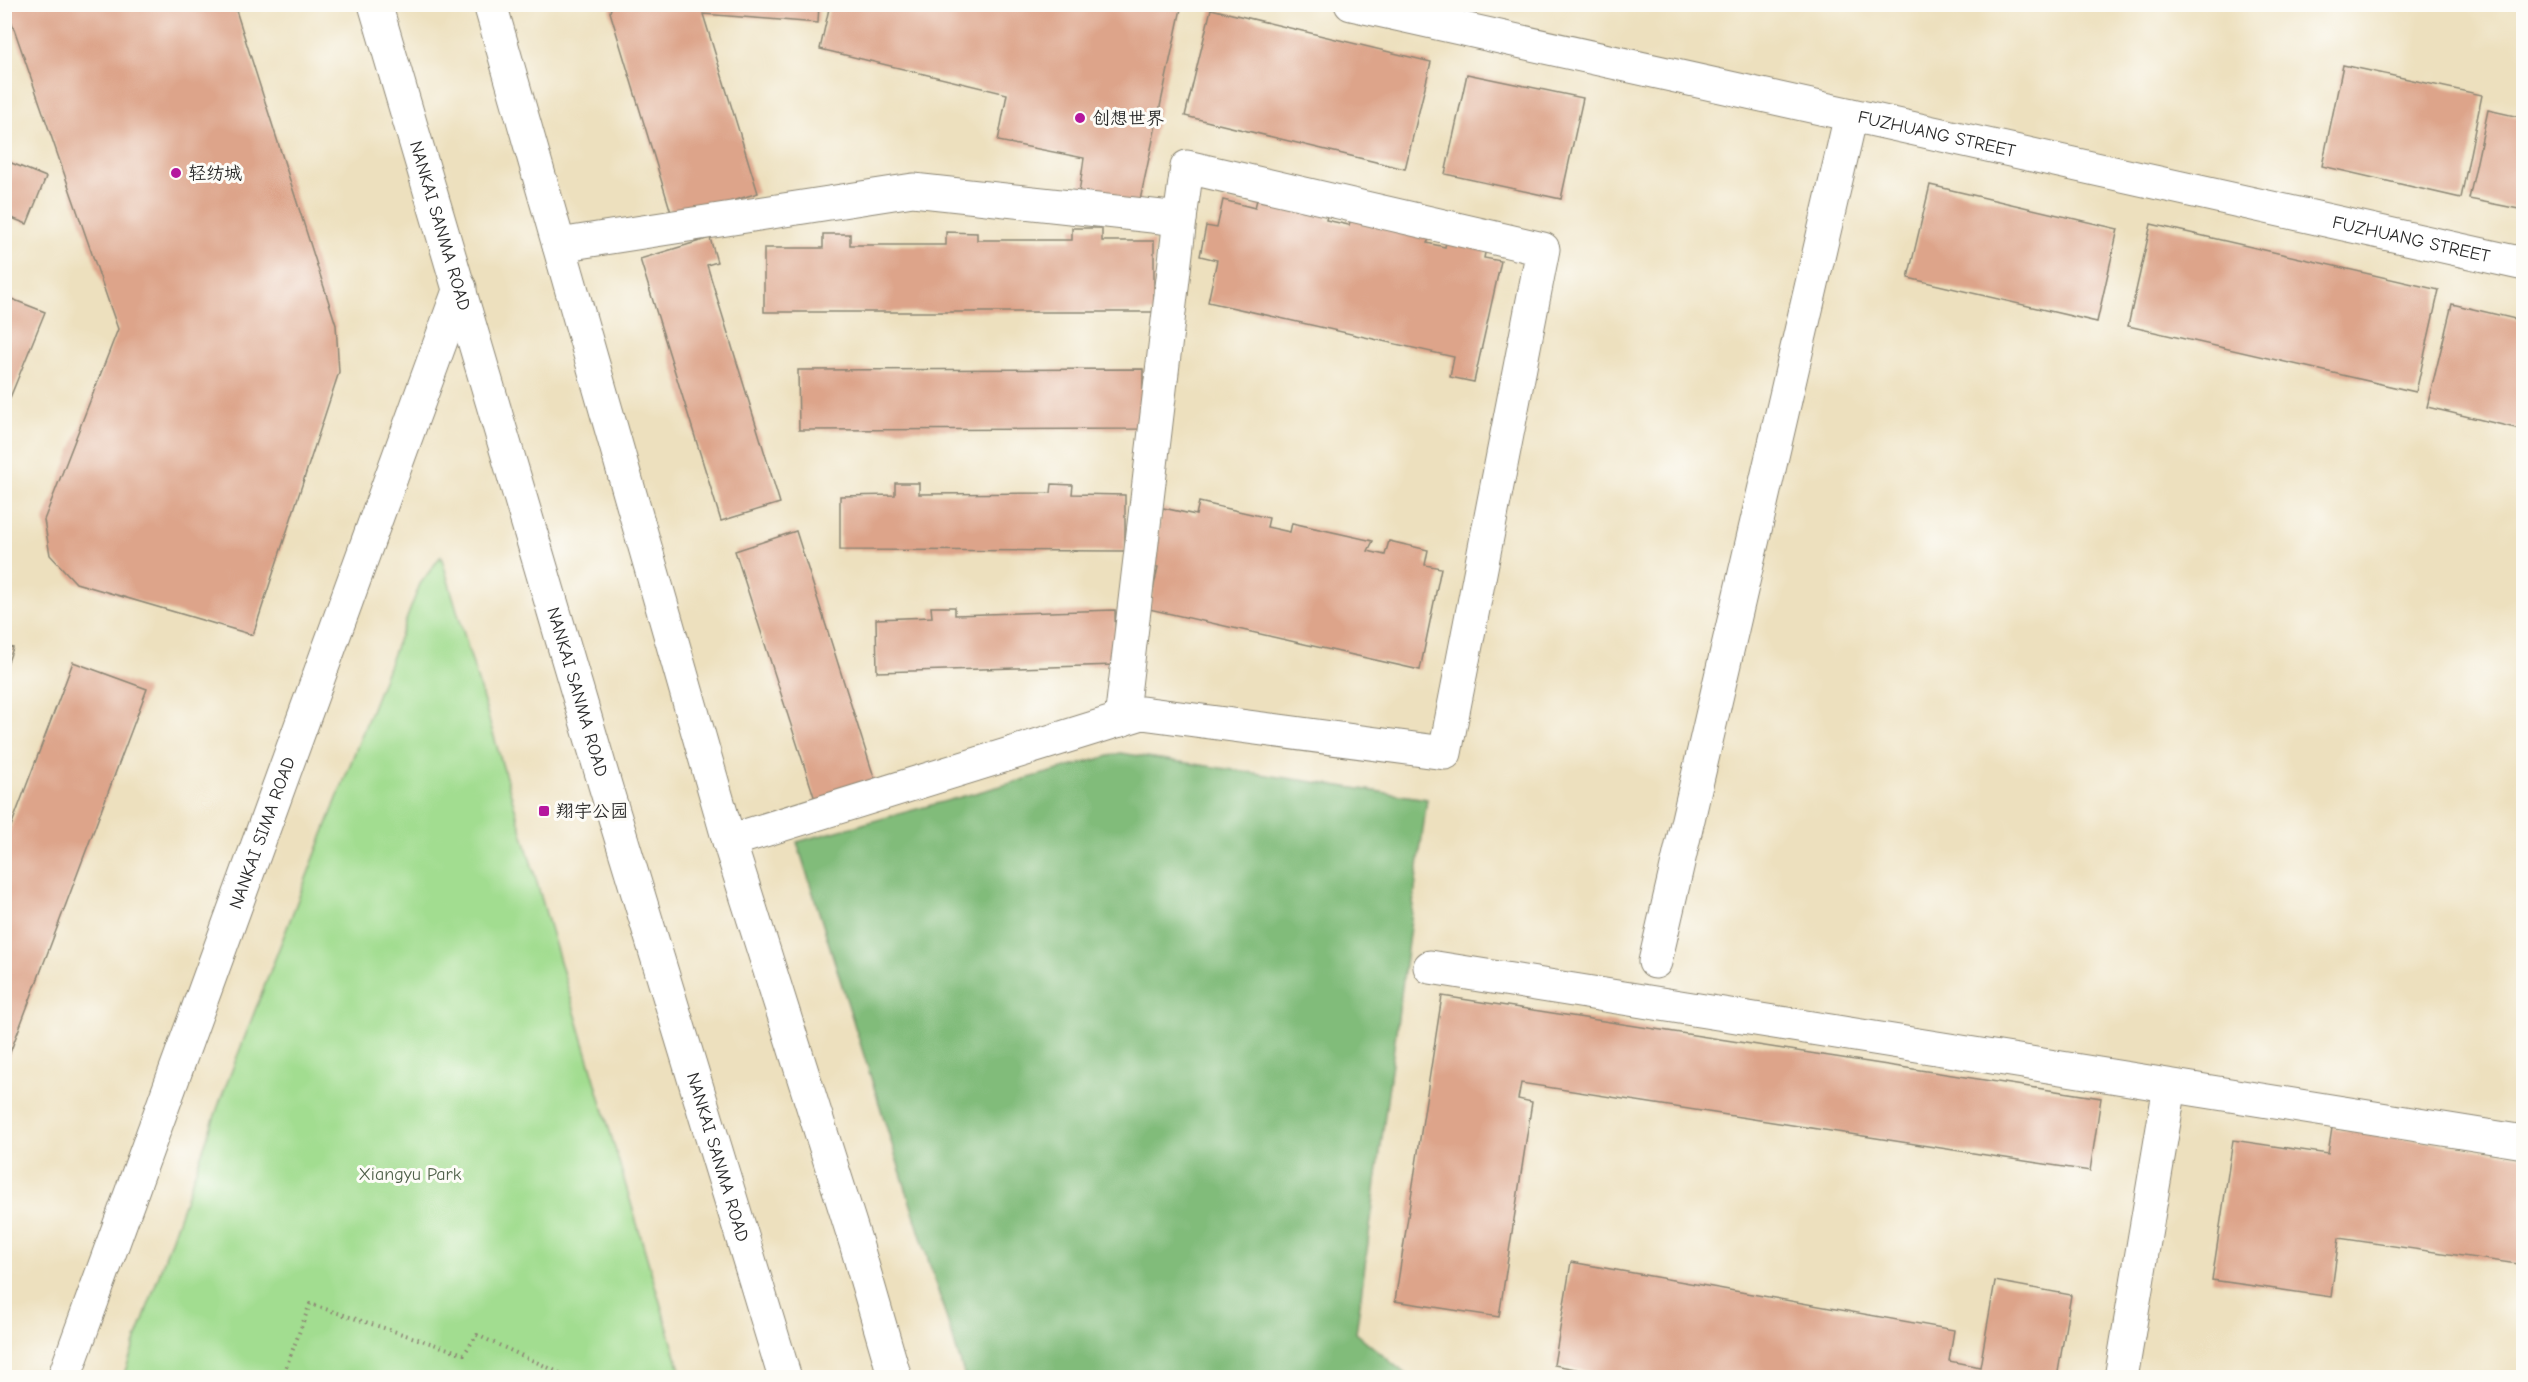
<svg xmlns="http://www.w3.org/2000/svg" width="2528" height="1382" viewBox="0 0 2528 1382" font-family="'Comic Neue','LXGW WenKai TC',sans-serif">
  <style>
    .green { fill: #a2dd90; stroke: #66845e; stroke-width: 1.5 }
    .forest { fill: #81bc7a; stroke: #567452; stroke-width: 1.5 }
    .building { fill: #dda48a }
    .lines { fill: none; stroke-linecap: round; stroke-linejoin: round }
    .minor-casing { stroke: #8c8674; stroke-width: 35 }
    .tertiary-casing { stroke: #8c8674; stroke-width: 35 }
    .primary-casing { stroke: #8c8674; stroke-width: 35 }
    .path { stroke: #8c8674; stroke-width: 4; stroke-dasharray: 1.5 4.5; stroke-linecap: butt }
    .minor { stroke: #fff; stroke-width: 33 }
    .tertiary { stroke: #fff; stroke-width: 33 }
    .primary { stroke: #fff; stroke-width: 33 }
    .poi-dot { fill: #b5179e; stroke: #fdfcf7; stroke-width: 2 }
    .labels { text-anchor: middle; stroke-width: 6; stroke-linejoin: round; paint-order: stroke }
    .poi-label { font-size: 18px; fill: #2b2b2b; stroke: #fdfcf7; text-anchor: start }
    .street-label { font-size: 18px; fill: #2b2b2b; stroke: #fdfcf7 }
    .park-label { font-size: 18px; fill: #4f6049; stroke: #fdfcf7 }
  </style>
  <rect width="100%" height="100%" fill="#fdfcf7"/>
  <filter id="ink" filterUnits="userSpaceOnUse"><feTurbulence type="fractalNoise" baseFrequency=".0167" numOctaves="2"/><feDisplacementMap in="SourceGraphic" scale="12" xChannelSelector="R" yChannelSelector="G"/><feConvolveMatrix kernelMatrix="1 2 1 2 8 2 1 2 1" color-interpolation-filters="sRGB"/></filter>
  <filter id="wash" filterUnits="userSpaceOnUse"><feTurbulence type="fractalNoise" baseFrequency=".008" numOctaves="4" result="noise"/><feDisplacementMap in="SourceGraphic" scale="24" xChannelSelector="R" yChannelSelector="G"/><feGaussianBlur stdDeviation="1.35" result="paint"/><feColorMatrix in="noise" values="0 0 0 0 0 0 0 0 0 0 0 0 0 0 0 0 0 1.4 0 .05"/><feComposite in="paint" operator="in"/></filter>
  <g filter="url(#wash)">
    <rect width="100%" height="100%" fill="#ede0be"/>
    <path class="green" d="M441,556L682,1377H123L220,1101L420,584Z"/>
    <path class="forest" d="M1120,753L1427,799L1356,1333L1409,1377H965L797,842Z"/>
    <g id="blocks">
      <path class="building" d="M4,4H234L336,325L339,372L253,635L76,583L50,555L44,520L118,329L11,20L4,18Z
        M612,4H819L818,23L703,14L758,193L673,219L610,12Z
        M830,4H1182L1139,205L1078,200L1084,158L998,141L1007,94L820,49Z
        M1211,9L1431,62L1405,169L1185,116Z
        M2343,65L2482,95L2461,198L2322,166Z
        M1467,74L1583,98L1561,199L1445,174Z
        M2488,110L2524,118V210L2469,199Z
        M4,160L46,177L27,224L4,215Z
        M1930,185L2118,229L2097,322L1908,278Z
        M1258,195L1328,211L1326,220L1349,225L1352,215L1432,234L1427,243L1445,247L1448,234L1487,243L1484,258L1501,261L1474,382L1450,377L1454,357L1208,302L1217,260L1200,256L1206,226L1217,228L1223,200L1255,208Z
        M2151,224L2439,290L2416,392L2128,326Z
        M1072,228H1102V241H1154V312H764V248H823V234H850V245H946V232L977,233V240H1072Z
        M710,238L717,262L707,265L780,503L721,521L640,259Z
        M4,296L45,312L5,410H4Z
        M2452,304L2524,321V430L2427,407Z
        M1143,369V429L799,430L798,370Z
        M895,483H919V494L1051,493L1052,484L1073,485L1072,494L1125,495V551L840,550V496L895,495Z
        M1199,502L1269,518L1267,527L1290,532L1292,523L1373,541L1368,551L1385,555L1389,541L1428,550L1425,565L1441,568L1420,670L1149,609L1158,567L1140,563L1157,535L1163,508L1196,515Z
        M796,531L879,793L819,812L735,551Z
        M931,607H955V615L1115,610L1116,665L877,672L876,619L932,617Z
        M4,645L13,648L5,670H4Z
        M73,662L147,689L5,1066L4,845Z
        M1442,996L2101,1098L2090,1171L1521,1083L1518,1099L1532,1102L1499,1317L1395,1301Z
        M2332,1128L2524,1156V1265L2339,1238L2331,1297L2212,1280L2233,1140L2328,1154Z
        M1571,1262L1954,1330L1949,1361L1980,1367L1995,1281L2071,1295L2057,1378H1623L1554,1365Z"/>
    </g>
  </g>
  <g filter="url(#ink)">
    <use href="#blocks" fill-opacity="0" stroke="#8c8674" stroke-width="1.5"/>
    <g class="lines">
      <defs>
        <g id="minor">
          <path d="M559,245L913,190L1180,219L1187,167L1543,249L1445,753L1142,713L729,841"/>
          <path d="M1121,720L1180,219"/>
          <path d="M1655,962L1851,115"/>
          <path d="M1430,967L2524,1142"/>
          <path id="s1" d="M64,1378L460,288"/>
          <path d="M2121,1378L2170,1086"/>
        </g>
        <g id="tertiary">
          <path id="s2" d="M1351,4L2524,264"/>
        </g>
        <g id="primary">
          <path id="s3" d="M375,4L605,785L785,1378"/>
          <path d="M490,4L729,841L855,1240L895,1378"/>
        </g>
      </defs>
      <use href="#minor" class="minor-casing"/>
      <use href="#tertiary" class="tertiary-casing"/>
      <use href="#primary" class="primary-casing"/>
      <path class="path" d="M282,1378L310,1304L464,1354L477,1335L571,1378"/>
      <use href="#minor" class="minor"/>
      <use href="#tertiary" class="tertiary"/>
      <use href="#primary" class="primary"/>
    </g>
  </g>
  <g class="poi-dot">
    <circle cx="1080" cy="118" r="6"/>
    <circle cx="176" cy="173" r="6"/>
    <rect x="538" y="805" width="12" height="12" rx="3"/>
  </g>
  <g class="labels">
    <g class="poi-label">
      <text x="1092" y="124">创想世界</text>
      <text x="188" y="179">轻纺城</text>
      <text x="556" y="817">翔宇公园</text>
    </g>
    <g class="street-label">
      <text dy="6" stroke="none"><textPath href="#s2" startOffset="600">FUZHUANG STREET</textPath></text>
      <text dy="6" stroke="none"><textPath href="#s3" startOffset="231">NANKAI SANMA ROAD</textPath></text>
      <text dy="6" stroke="none"><textPath href="#s2" startOffset="1086">FUZHUANG STREET</textPath></text>
      <text dy="6" stroke="none"><textPath href="#s3" startOffset="717">NANKAI SANMA ROAD</textPath></text>
      <text dy="6" stroke="none"><textPath href="#s1" startOffset="580">NANKAI SIMA ROAD</textPath></text>
      <text dy="6" stroke="none"><textPath href="#s3" startOffset="1203">NANKAI SANMA ROAD</textPath></text>
    </g>
    <g class="park-label">
      <text x="410" y="1180">Xiangyu Park</text>
    </g>
  </g>
  <rect width="2528" height="1382" fill="none" stroke="#fdfcf7" stroke-width="24"/>
</svg>
